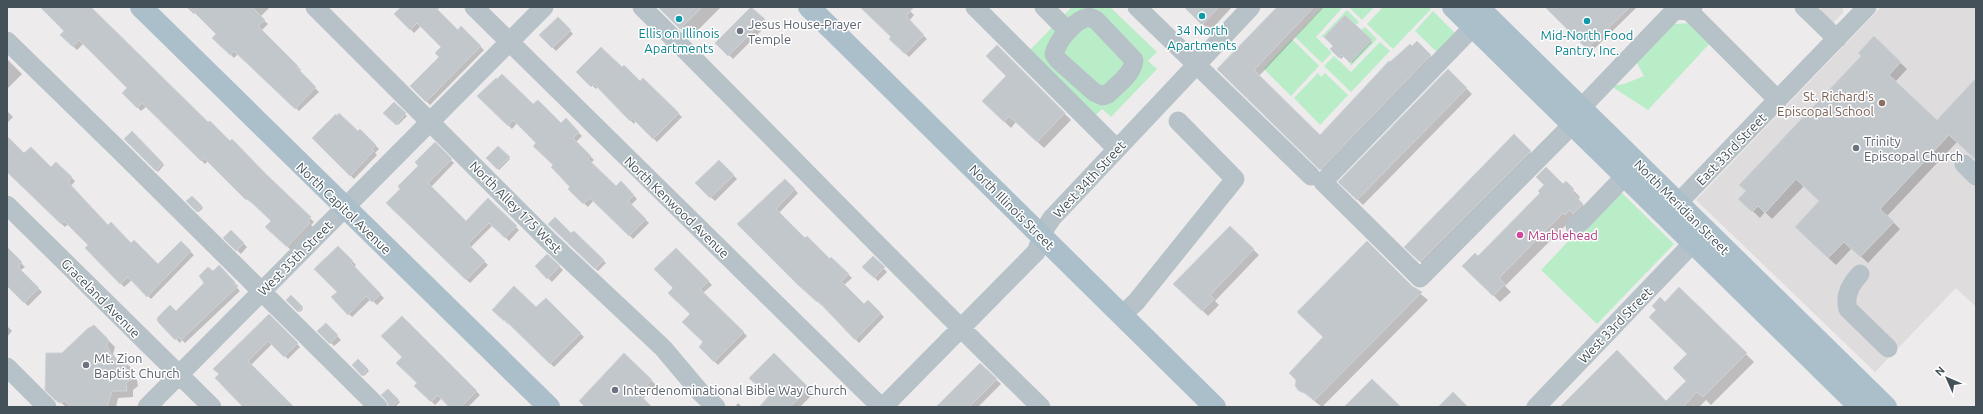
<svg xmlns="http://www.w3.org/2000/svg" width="1983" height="414" viewBox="0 0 1983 414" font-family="Ubuntu,sans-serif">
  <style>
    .education { fill: #dfdcdd }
    .green { fill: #b9edc7 }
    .shadow { fill: #0003 }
    .building { fill: #c2c7cc; stroke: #cfd3d7 }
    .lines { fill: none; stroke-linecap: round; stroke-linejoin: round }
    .minor { stroke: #b7c2c8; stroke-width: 19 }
    .major { stroke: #abbfcb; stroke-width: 22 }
    .culture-dot { fill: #0f9aa8; stroke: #fff; stroke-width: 1.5 }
    .worship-dot { fill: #6b7280; stroke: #fff; stroke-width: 1.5 }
    .education-dot { fill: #8d6e63; stroke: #fff; stroke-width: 1.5 }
    .hotel-dot { fill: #d1479c; stroke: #fff; stroke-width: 1.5 }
    .labels { text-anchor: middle; stroke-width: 3; stroke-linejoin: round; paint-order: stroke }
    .worship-label { font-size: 13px; fill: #5b616d; stroke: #fff; text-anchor: start }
    .culture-label { font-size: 13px; fill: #0d838f; stroke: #fff }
    .education-label { font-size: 13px; fill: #785e54; stroke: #fff; text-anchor: end }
    .street-label { font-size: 13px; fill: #445158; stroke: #fff }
    .hotel-label { font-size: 13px; fill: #b23c85; stroke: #fff; text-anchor: start }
  </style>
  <rect width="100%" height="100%" fill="#eeebec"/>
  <path class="education" d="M1821,7H1843V13L1834,22H1831L1820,12Z
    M1881,7H1976V307L1956,288L1875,372L1696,200Z"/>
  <path class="green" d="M1072,7H1110L1157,52L1148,61L1157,69L1111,117L1102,109L1094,117L1028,52Z
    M1323,7H1343L1316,37L1332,53L1322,63L1295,37Z
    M1349,7H1374L1362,20Z
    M1383,7H1429L1431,9L1393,49L1367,24Z
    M1347,10L1359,22L1356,25L1345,15L1324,37H1321Z
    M1433,11L1458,36L1440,55L1415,31Z
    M1692,23L1711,42L1648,110L1611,86L1624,84L1644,76L1636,61L1673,24Z
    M1365,27L1377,39L1351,66L1350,63L1361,30Z
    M1292,39L1319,66L1291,96L1264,69Z
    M1380,42L1390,51L1351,92L1324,66L1334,56L1351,72Z
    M1318,73L1321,77L1325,73L1348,95L1320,125L1294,98Z
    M1620,191L1674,244L1597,324L1541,270L1579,230Z"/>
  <path class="shadow" d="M45,7H90L208,124L314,222L311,225L313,227L291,250L267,227L272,221L252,201L251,203L208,161L205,164L147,106L141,111L123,93L128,88L84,43L77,50L61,35L65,31Z
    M187,7H270L260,17L268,24L261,31L301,70L299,72L319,92L299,111L238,54L234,58L214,38L218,34L196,12L194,14Z
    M403,7H440L437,10L458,31L461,28L484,50L430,105L411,86L440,57L442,47L421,26L414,33L396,14Z
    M659,7H721L690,38Z
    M861,7H906L914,15L909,21L927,39L909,57L891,39L892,37Z
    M1185,7H1232L1210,31Z
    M1279,7H1324L1259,76L1320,137L1417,42L1435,61L1326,174L1218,69Z
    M1558,7H1637L1591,52L1552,13Z
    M752,8L768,24L733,59L717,43Z
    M1345,16L1372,42L1352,63L1344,56L1341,59L1333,51Z
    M558,18L573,34L556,51L540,35Z
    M1874,38L1907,69L1895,82L1937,121L1976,84V160L1957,142L1887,216L1900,229L1868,263L1852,248L1836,265L1803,234L1820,202L1804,186L1772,219L1765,212L1760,218L1740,199L1862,56Z
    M997,47L1071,120L1044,148L1016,122L1011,128L983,101L1007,76Z
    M7,59L22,74L7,89Z
    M622,69L640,82L643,79L682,117L657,142L636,121L634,124L598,87L596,89L578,72Z
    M1448,70L1472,94L1363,205L1340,182Z
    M479,96L533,106L561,124L566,120L582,136L576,142L594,160L591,163L616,187L621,182L637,199L631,205L649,223L633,239L594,200L588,207L569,189L571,187L537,143L517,123L512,129Z
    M394,103L407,116L398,125L385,113Z
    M7,111L13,117L7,123Z
    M360,130L379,149L375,153L377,155L354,179L314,138L358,133Z
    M132,133L164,165L158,172L125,139Z
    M1514,136L1535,157L1426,267L1405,247Z
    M7,137L24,155L51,169L56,163L75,181L71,186L109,226L158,265L181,243L194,255L151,299L132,280L124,287L86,248L89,245L68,224L65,227L7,172Z
    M435,144L454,163L431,187L466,222L488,200L519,230L509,241L493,225L470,248L488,265L470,283L387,203L402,189L420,166Z
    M498,147L510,159L499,170L487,158Z
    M719,161L737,179L715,201L696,183Z
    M785,180L798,193L779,213L805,240L830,260L831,258L852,278L844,285L864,305L868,301L884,317L859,343L822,304L821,305L802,287L738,224Z
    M1563,185L1573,190L1580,197L1578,200L1589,211L1571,220L1505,286L1511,292L1500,302L1464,266L1478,258Z
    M192,197L203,208L199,212L188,201Z
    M549,224L571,235L574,232L606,263L598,271Z
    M1230,227L1259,255L1215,301L1219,305L1208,316L1175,284Z
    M231,231L247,247L241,254L224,238Z
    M338,247L356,265L354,268L384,298L377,305L371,299L352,317L332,297L338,292Z
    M7,249L25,267L21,270L42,292L28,306L9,287L7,289Z
    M676,249L712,285L703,293L747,336L718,365L700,347L704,342L691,314L674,288Z
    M547,255L563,270L552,282L536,266Z
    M873,257L887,272L878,281L864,267Z
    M219,267L238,286L237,288L240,291L185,343L182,340L180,343L159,321L176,312L205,284Z
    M1412,287L1428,300L1322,407L1300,390L1297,380Z
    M1679,289L1754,362L1711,405L1706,400L1699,407H1562L1666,402L1687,381L1688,354L1665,303Z
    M291,296L303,309L300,312L287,300Z
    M546,299L584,337L554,367L509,323L508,324L493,310L536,309Z
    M269,315L300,347L288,359L272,344L251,365L293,407H245L216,378Z
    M402,318L480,395L468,407H451L442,398L435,405L416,386L419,383Z
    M326,324L341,340L334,346L319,331Z
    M7,326L12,331L7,337Z
    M94,326L115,347L113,354L119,363H126L133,370V376L137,380L138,386L133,390V397L118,398L116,407H66L54,397L62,354Z
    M625,354L656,385L643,399L651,407H587Z
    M774,354L813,394L800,407H766L770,397Z
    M358,360L369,371L364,376L353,365Z
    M980,364L1001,384L978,407H937Z
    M388,390L400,402L395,407H389Z
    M738,403L742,407H735Z"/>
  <path class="building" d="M40,7H91L208,122L210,121L230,141L232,139L267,175L311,217L308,221L310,223L287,247L265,227L271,221L248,199L246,200L204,158L201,161L142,103L137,108L122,93L127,88L79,40L73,47L60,35L64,31Z
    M189,7H252L265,20L258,26L298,66L297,68L316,87L295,109L234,51L230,55L212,38L216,34Z
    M401,7H435L458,30L461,26L481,46L426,102L410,86L439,57L435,53L441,47L417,23L410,30L394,14Z
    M658,7H702L680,29Z
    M751,7L765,19L728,56L715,43Z
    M860,7H914L906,16L924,35L905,54L889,39L891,37Z
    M1184,7H1219L1202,25Z
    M1277,7H1314L1254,70L1320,135L1389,61L1390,62L1410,44L1412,46L1417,41L1431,55L1320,170L1217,69Z
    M1545,7H1630L1587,49Z
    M1345,15L1372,40L1350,63L1342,55L1339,58L1330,49L1333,46L1324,37Z
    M558,17L571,30L552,48L539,35Z
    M1874,36L1901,62L1889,75L1937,120L1976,78V160L1949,135L1880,209L1894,222L1860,257L1844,242L1828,258L1795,227L1819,201L1796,179L1765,213L1758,206L1752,212L1738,199L1746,191L1739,185L1861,56L1858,53Z
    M997,45L1065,113L1037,142L1009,116L1004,122L982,101L1006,76L986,56Z
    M601,47L622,67L624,65L640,81L643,78L679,113L653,139L632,118L630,121L594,84L591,87L576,72Z
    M1448,69L1467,88L1357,200L1338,182Z
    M502,74L533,104L538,100L561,123L566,118L579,132L573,138L591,156L588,159L616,186L621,181L634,195L628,201L646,219L629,236L590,198L583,204L568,189L570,187L551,167L553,165L533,146L536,143L513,120L508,126L477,96L496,78L497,79Z
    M394,102L406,113L396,125L383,113Z
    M339,113L358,131L360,129L376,145L372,149L374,151L350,176L312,138L336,114L337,116Z
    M132,131L163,163L156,171L124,139Z
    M1514,134L1531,151L1420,262L1404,247Z
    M7,136L24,153L31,147L51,167L56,162L72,177L68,182L108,225L111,222L131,243L134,240L158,264L181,241L191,251L147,297L128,277L120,284L85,248L88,245L64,221L61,224L7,172Z
    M435,142L452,159L428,183L466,221L488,198L517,226L505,238L489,223L468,244L485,261L466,280L386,203L400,189L398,186L418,166L415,162Z
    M498,146L510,157L497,169L486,158Z
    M719,160L734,175L710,198L695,183Z
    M1546,167L1563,184L1566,181L1574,189L1572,192L1583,204L1573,214L1570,210L1565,215L1563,213L1499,278L1505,284L1493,296L1462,266L1475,253L1478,256L1540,193L1538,191L1544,185L1536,177Z
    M785,179L795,189L776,209L805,238L807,236L830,259L831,257L849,274L841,281L864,304L868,300L881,313L855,340L818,301L817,302L797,284L737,224Z
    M192,196L202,206L197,212L186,201Z
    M555,217L571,233L574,231L604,260L595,269L548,224Z
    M1230,226L1254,249L1210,295L1214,299L1202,311L1173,284Z
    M231,230L244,243L236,251L223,238Z
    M1367,241L1412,286L1422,292L1314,401L1307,394L1299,391L1295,386L1296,380L1289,373L1323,337L1297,312Z
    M338,246L353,261L351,263L381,294L372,302L366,296L348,315L331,297L337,292L314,269Z
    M7,247L22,262L18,267L39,288L24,303L7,286Z
    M676,248L709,281L700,289L744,332L714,362L699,347L703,342L682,322L690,314L668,293L673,288L654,269Z
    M547,254L560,266L547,279L535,266Z
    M873,256L885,267L874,278L862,267Z
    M219,265L235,282L234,283L237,287L181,340L178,337L175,340L158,322L157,318L170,305L176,311L204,283L199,276L208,267L213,271Z
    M514,286L536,307L546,298L581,333L550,364L505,320L504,321L492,310Z
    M1679,287L1747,353L1703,397L1697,392L1683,407H1560L1617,350L1666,401L1686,381L1673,368L1687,354L1649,317L1656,310L1652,306L1660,297L1665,302Z
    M291,295L303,307L298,312L286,300Z
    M269,314L298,343L284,357L268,341L248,361L294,407H243L215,378L219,374L213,369Z
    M402,316L477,391L461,407H449L438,395L431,402L414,386L417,383L396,363L402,357L381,336Z
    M326,323L338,335L330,344L317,331Z
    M94,325L108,339L107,346L116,362H127L126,369L131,372L132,379L126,383L127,391H112L107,407H71L65,401L60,403L55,400L45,390L46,353H62L87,329Z
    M624,353L652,380L639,394L652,407H585L579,401Z
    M774,353L809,388L790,407H759L768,397L749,378Z
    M358,359L368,369L362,376L352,365Z
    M980,363L997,379L969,407H936Z
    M1372,379L1401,407H1344Z
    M388,389L399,400L392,407H389L386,400L381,395Z
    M1453,392L1468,407H1438Z"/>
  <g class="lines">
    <path class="minor" d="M315,7L549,241L663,348L701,393L716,407
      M474,7L881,407
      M642,7C776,140 906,276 1041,407
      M975,7L1117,149
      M1044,7L1068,31
      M1137,7L1311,176
      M1804,7L1837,39
      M1689,11L1778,100
      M1089,17L1096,20L1134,60C1133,74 1117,85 1108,94L1103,96L1094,92L1058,60L1054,54C1058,40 1074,20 1089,17Z
      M1473,27L1323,182L1420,278L1573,124
      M7,41L121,152L378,407
      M1581,108L1675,10L1689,11L1693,7
      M1964,164L1976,176
      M1678,203L1867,7
      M7,205L212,407
      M1575,226L1582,221L1625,176
      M1860,274C1851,284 1844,295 1848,309L1888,348
      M1122,315L1136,302L1235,179L1178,121
      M7,367L47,407
      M147,407L544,7
      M883,407L1036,252L1046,227L1052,218L1251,7
      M1536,407L1693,243"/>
    <path class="major" d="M141,7L549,407
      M809,7L1215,407
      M1453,7L1860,407
      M1478,7L1886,407"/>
  </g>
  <g class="culture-dot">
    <circle cx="1202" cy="16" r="4"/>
    <circle cx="679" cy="19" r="4"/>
    <circle cx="1587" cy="21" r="4"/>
  </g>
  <g class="worship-dot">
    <circle cx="740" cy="31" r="4"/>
    <circle cx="1856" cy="148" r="4"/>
    <circle cx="86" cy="365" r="4"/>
    <circle cx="615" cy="390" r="4"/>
  </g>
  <circle class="education-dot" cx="1882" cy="103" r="4"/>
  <circle class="hotel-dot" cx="1520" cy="235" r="4"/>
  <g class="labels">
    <g class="worship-label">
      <text x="748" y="29">Jesus House-Prayer<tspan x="748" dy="15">Temple</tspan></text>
      <text x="1864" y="146">Trinity<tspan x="1864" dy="15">Episcopal Church</tspan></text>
      <text x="94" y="363">Mt. Zion<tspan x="94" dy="15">Baptist Church</tspan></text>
      <text x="623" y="395">Interdenominational Bible Way Church</text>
    </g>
    <g class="culture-label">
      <text x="1202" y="35">34 North<tspan x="1202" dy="15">Apartments</tspan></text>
      <text x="679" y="38">Ellis on Illinois<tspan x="679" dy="15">Apartments</tspan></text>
      <text x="1587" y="40">Mid-North Food<tspan x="1587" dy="15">Pantry, Inc.</tspan></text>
    </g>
    <g class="education-label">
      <text x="1874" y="101">St. Richard's<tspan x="1874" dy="15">Episcopal School</tspan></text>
    </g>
    <g class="street-label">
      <text transform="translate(1731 149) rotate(-46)" y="5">East 33rd Street</text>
      <text transform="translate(1089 179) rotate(-47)" y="5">West 34th Street</text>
      <text transform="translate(516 207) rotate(45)" y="5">North Alley 175 West</text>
      <text transform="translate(677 207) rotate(44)" y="5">North Kenwood Avenue</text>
      <text transform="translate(1012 207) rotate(45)" y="5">North Illinois Street</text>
      <text transform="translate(1682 207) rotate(45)" y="5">North Meridian Street</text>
      <text transform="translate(344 208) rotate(44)" y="5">North Capitol Avenue</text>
      <text transform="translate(295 258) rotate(-45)" y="5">West 35th Street</text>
      <text transform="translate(101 298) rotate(45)" y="5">Graceland Avenue</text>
      <text transform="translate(1615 325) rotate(-46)" y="5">West 33rd Street</text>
    </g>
    <g class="hotel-label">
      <text x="1528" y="240">Marblehead</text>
    </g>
  </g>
  <rect width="1983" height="414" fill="none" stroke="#445158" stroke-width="16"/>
  <g transform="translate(1947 378) rotate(315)" stroke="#ffffff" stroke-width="3" paint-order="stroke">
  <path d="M0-3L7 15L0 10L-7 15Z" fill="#445158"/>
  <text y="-6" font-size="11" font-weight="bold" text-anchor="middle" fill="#445158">N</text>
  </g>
</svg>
